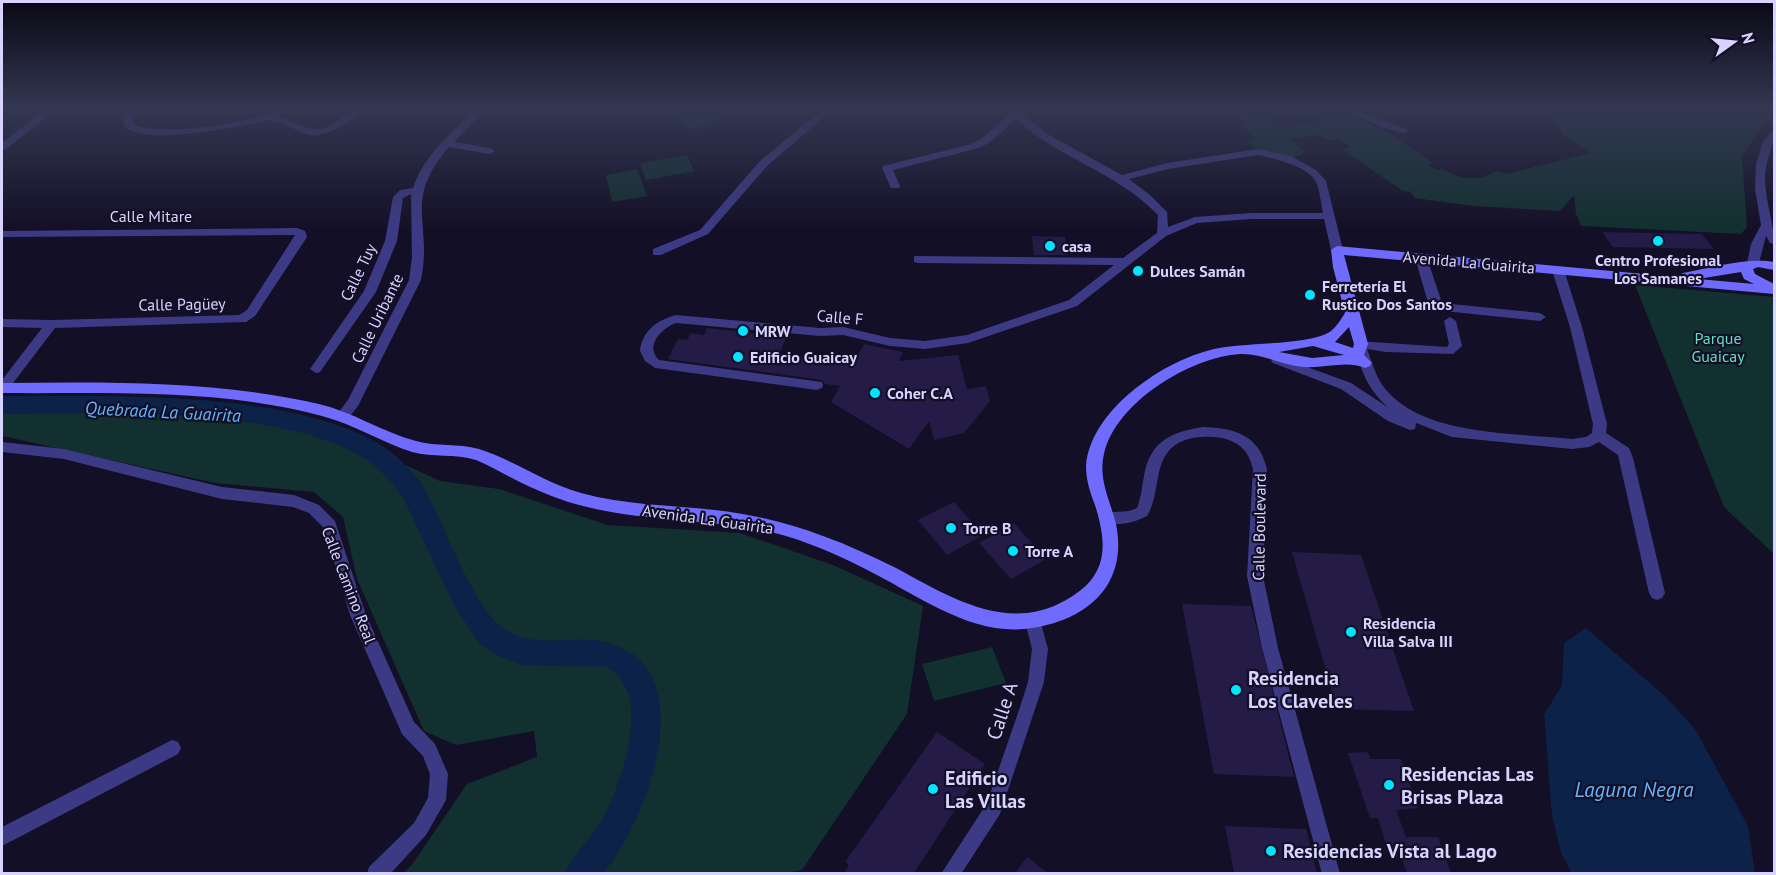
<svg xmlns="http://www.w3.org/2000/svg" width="1776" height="875" viewBox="0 0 1776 875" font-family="'PT Sans',sans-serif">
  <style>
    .green { fill: #12302f }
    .water { fill: #0c2248 }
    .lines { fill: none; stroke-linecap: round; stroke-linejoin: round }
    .river { fill: #0c2248; fill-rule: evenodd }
    .building { fill: #241b47 }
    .street { fill: #3d3a85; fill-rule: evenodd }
    .secondary { fill: #6f6bff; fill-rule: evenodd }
    .poi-dot { fill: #00e5ff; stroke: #130f26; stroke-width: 2 }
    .labels { text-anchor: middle; stroke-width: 4.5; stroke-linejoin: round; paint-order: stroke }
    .street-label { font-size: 16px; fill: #d9d4ff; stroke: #130f26 }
    .poi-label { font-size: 16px; font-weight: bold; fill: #d9d4ff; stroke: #130f26; text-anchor: start }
    .park-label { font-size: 16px; fill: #5fe0c0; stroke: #130f26 }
    .water-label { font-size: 18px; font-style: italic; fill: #62b6ff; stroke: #130f26 }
    .near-poi-label { font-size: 20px; font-weight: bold; fill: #d9d4ff; stroke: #130f26; text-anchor: start }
    .near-street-label { font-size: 20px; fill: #d9d4ff; stroke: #130f26 }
    .near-water-label { font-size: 21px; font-style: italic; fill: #62b6ff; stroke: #130f26 }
  </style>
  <rect width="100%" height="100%" fill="#130f26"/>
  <path class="green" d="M663,108H744L693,131Z
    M1340,108L1397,138L1433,163L1429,165L1436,170L1443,169C1460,180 1479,182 1496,171L1506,174L1591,153L1563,135L1553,113H1544L1543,108H1774V119L1761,127L1742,156L1747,227L1741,234L1581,226L1576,214L1574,195L1560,211L1475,206L1414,198L1411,192L1403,191L1343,150L1350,146L1338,139L1333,141L1318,135L1290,139L1306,153L1291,159L1279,154L1254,149L1248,141L1254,137L1240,124L1265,117L1275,125L1314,124Z
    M687,155L694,171L646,180L640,163Z
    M637,169L647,196L612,202L606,175Z
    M1635,285L1774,297V554L1724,507Z
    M2,401L185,404L303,417L440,481L499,489L608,525L740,533L833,565L923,606L907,714L802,870L781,874L403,873L411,866L467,784L537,757L534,731L456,745L424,731L357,579L343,517L314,492L215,483L2,436Z
    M992,647L1006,683L934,701L922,664Z"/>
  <path class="water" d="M1586,628L1664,695L1695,729L1748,826L1755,873H1572L1561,853L1552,815L1544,715L1562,685L1564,643Z"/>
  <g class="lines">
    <path class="river" d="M2,396C112,397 281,389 378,443C394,452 410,468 421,483C443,520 470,601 500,626C533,653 572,632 609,643C704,670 647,818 606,870L604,874H565C573,854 591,839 602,820C621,785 655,690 606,667L523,665L496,655L479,643L454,605L403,497C392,482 377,465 361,456C274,406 102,414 2,414Z"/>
  </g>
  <path class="building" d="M1602,232L1702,234L1714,249L1613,247Z
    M1032,236L1065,237L1068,255H1034Z
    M707,328L786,337L780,353L853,364L864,344L903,352L899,361L958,355L967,389L986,386L990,401L964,433L934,440L929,421L909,449L831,402L840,386L825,384L822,380L668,359L678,339L687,340L691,333L704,335Z
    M954,502L983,535L947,555L918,520Z
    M1014,523L1046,559L1011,579L979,543Z
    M1292,552L1361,555L1414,711L1337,709Z
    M1182,604L1251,606L1294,777L1214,774Z
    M937,732L985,764L914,873H844L849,865L845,862Z
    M1368,752L1370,759H1401L1418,808L1396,810L1406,837H1438L1451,873H1407L1401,856L1390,857L1378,818H1370L1348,753Z
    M1225,826L1306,829L1317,873H1234Z
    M1027,857L1048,873H1015Z"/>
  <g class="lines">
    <path class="street" d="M47,108H58L6,149L2,150V143Z
      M129,108H139L132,117L134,125C166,135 221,126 254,118C266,115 276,108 289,108L277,116C289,120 302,128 314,129C334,132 346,106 366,108C353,121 336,132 318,135C301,138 282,117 265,121C235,127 149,146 124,127L122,117Z
      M477,108H487L454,142L490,148L495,151L490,154L449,147C402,201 433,222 421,280L358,406L347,420H337L335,417L348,400L409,280L412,257L411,194L403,198L397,241L376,292L320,372L316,373L310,369L364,291L385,241L393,197L400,190L413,188C424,154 453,132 477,108Z
      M824,108H834L767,166L708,234L661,255H653V249L700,230L759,162Z
      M1004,108H1014L1018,111L1027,108H1040L1023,115L1049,135L1122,175L1167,163L1258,149L1291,156L1316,170L1326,181L1343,250L1337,254L1331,250L1324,219H1251L1197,223L1166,236L1077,306L968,343L925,349L890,346L843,335L820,336L676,323C662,328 644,346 659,360L822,382L823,385L822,388L817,390L655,368L645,361L640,351C642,331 657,320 676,315L820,328L843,327L890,338L925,341L967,335L1069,300L1114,265L918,263L914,262V256L1123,258L1157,233L1158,215C1114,170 1059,159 1016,119L989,143L979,148L893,170L900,186L899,188H891L882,168L883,166L971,144L981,139L1010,114ZM1258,155C1275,159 1310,166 1317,184C1320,193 1321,204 1323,213H1251L1195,217L1168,227L1167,212L1150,195L1129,179L1168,169Z
      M1232,108H1242L1252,118L1244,120Z
      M1340,108H1352L1408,130L1403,133L1381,127Z
      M1774,131C1775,142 1765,161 1765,177C1765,201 1774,222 1774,244L1770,243L1766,236L1759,263L1753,267L1747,263L1751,244L1761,225L1755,189L1756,164L1763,142L1771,132Z
      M297,228L305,231L307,237L255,316L246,322L55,328L7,391L2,393V380L42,328L2,327V319L52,320L239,315L247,310L295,235L2,237V231Z
      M1421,254L1427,258L1442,303L1540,313L1546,317L1540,321L1434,310L1427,299L1415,258Z
      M1558,266L1564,270L1582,327L1607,424L1606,433L1629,448L1633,458L1665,593L1662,598L1657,600L1652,598L1649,593L1618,455L1599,442L1589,447L1572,449L1452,437L1416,423L1415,429L1410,430L1388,421L1341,389L1273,363L1271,360L1277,356L1351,383L1389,408C1370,392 1362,374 1356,351L1359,348L1355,344L1357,341L1447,347L1449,344L1444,321L1450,317L1456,321L1462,346L1453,354L1386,352L1367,349C1373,364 1376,379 1387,391C1426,436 1517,433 1572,439L1586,437L1592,433L1593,424L1570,327L1552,270Z
      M1203,427C1235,428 1259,435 1267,469L1263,576L1278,648L1340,874H1322L1262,648L1247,576L1253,469C1249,452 1240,442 1222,438C1210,436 1197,436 1185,440C1150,453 1163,490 1147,516C1134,523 1115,527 1101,522L1099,518L1101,514C1113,510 1126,514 1137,508C1141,498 1142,487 1144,476C1150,442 1170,432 1203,427Z
      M2,442L64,449L222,487L294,495L319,505L335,521L366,615L414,722L435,744L448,774L446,800L426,835L390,874H367L369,867L414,823L428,798L430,774L423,756L402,734L350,615L324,528L309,513L293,507L222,499L64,459L2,452Z
      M1033,614L1039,616L1048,649L1044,682L1000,814L961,874H941L987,803L1019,710L1028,682L1032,649L1025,621L1027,616Z
      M172,740L178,742L181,748L178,754L2,846V827Z"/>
    <path class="secondary" d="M1337,246L1677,277L1683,273C1711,268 1748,257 1774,262V270L1758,267L1753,269L1755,274L1774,284V294L1344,255L1368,344L1364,355L1372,363L1370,366L1365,368C1346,360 1324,369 1303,367C1281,365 1262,353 1240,354C1190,357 1115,403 1104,454C1098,479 1110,500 1116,524C1129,588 1083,623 1024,629C970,634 920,597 875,574C847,559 816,545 786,536C721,518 652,523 587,507C561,501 535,490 512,478C500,472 488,465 476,460C455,453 433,458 412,452C381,442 353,424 322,416C218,388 108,394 2,393V383C108,382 215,380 319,404C353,412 382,432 416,441C436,447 458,443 479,449C514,460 545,483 581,493C624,505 670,505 715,510C752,514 788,523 823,536C848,545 872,556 896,568C948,596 1007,634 1066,600C1108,577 1108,546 1095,505C1090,492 1086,480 1086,466C1088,435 1112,407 1136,388C1159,370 1185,356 1214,349C1241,342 1311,346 1331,331C1337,326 1341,319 1345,313L1333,267L1331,250ZM1741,272L1744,279L1754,284L1698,279ZM1349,327L1354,344L1353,348L1335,342ZM1313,346L1344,355L1312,358L1279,352Z"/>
  </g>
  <linearGradient id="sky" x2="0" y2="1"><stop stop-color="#0a0815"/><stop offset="0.47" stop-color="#333752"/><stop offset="1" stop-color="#333752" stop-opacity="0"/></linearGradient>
  <rect width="1776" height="230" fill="url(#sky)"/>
  <g class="poi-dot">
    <circle cx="1658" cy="241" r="6"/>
    <circle cx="1050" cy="246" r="6"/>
    <circle cx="1138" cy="271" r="6"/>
    <circle cx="1310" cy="295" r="6"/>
    <circle cx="743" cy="331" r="6"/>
    <circle cx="738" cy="357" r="6"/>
    <circle cx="875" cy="393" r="6"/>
    <circle cx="951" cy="528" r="6"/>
    <circle cx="1013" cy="551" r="6"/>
    <circle cx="1351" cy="632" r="6"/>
    <circle cx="1236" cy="690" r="6"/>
    <circle cx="1389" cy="785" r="6"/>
    <circle cx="933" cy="789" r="6"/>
    <circle cx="1271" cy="851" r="6"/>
  </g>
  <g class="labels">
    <g class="street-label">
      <text x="151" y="222">Calle Mitare</text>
      <text transform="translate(1469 262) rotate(5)" y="6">Avenida La Guairita</text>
      <text transform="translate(358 272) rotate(-64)" y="6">Calle Tuy</text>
      <text transform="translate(182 304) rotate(-1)" y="6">Calle Pagüey</text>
      <text transform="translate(840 317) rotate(5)" y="6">Calle F</text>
      <text transform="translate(377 318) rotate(-64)" y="6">Calle Uribante</text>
      <text transform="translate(708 519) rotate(8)" y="6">Avenida La Guairita</text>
      <text transform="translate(1259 527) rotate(-89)" y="6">Calle Boulevard</text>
      <text transform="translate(349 585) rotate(69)" y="6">Calle Camino Real</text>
    </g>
    <g class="poi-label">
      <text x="1062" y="252">casa</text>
      <text x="1658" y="266" text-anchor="middle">Centro Profesional<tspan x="1658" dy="18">Los Samanes</tspan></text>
      <text x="1150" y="277">Dulces Samán</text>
      <text x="1322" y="292">Ferretería El<tspan x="1322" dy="18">Rustico Dos Santos</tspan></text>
      <text x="755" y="337">MRW</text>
      <text x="750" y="363">Edificio Guaicay</text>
      <text x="887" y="399">Coher C.A</text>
      <text x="963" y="534">Torre B</text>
      <text x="1025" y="557">Torre A</text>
      <text x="1363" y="629">Residencia<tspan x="1363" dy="18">Villa Salva III</tspan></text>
    </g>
    <g class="park-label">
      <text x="1718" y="344">Parque<tspan x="1718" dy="18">Guaicay</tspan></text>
    </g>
    <g class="water-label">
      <text transform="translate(163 412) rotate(3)" y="6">Quebrada La Guairita</text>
    </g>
    <g class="near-poi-label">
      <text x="1248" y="685">Residencia<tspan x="1248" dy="23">Los Claveles</tspan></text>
      <text x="1401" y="781">Residencias Las<tspan x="1401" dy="23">Brisas Plaza</tspan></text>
      <text x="945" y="785">Edificio<tspan x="945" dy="23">Las Villas</tspan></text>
      <text x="1283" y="858">Residencias Vista al Lago</text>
    </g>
    <g class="near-street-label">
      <text transform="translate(1002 711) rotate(-72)" y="7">Calle A</text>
    </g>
    <g class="near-water-label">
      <text x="1634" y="797">Laguna Negra</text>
    </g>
  </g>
  <rect width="1776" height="875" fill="none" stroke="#d9d4ff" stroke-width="6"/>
  <g transform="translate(1734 42) rotate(75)" stroke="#130f26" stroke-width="4.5" paint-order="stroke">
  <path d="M0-4.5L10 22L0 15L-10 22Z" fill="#d9d4ff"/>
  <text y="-9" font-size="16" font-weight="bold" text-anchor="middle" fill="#d9d4ff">N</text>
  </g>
</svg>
